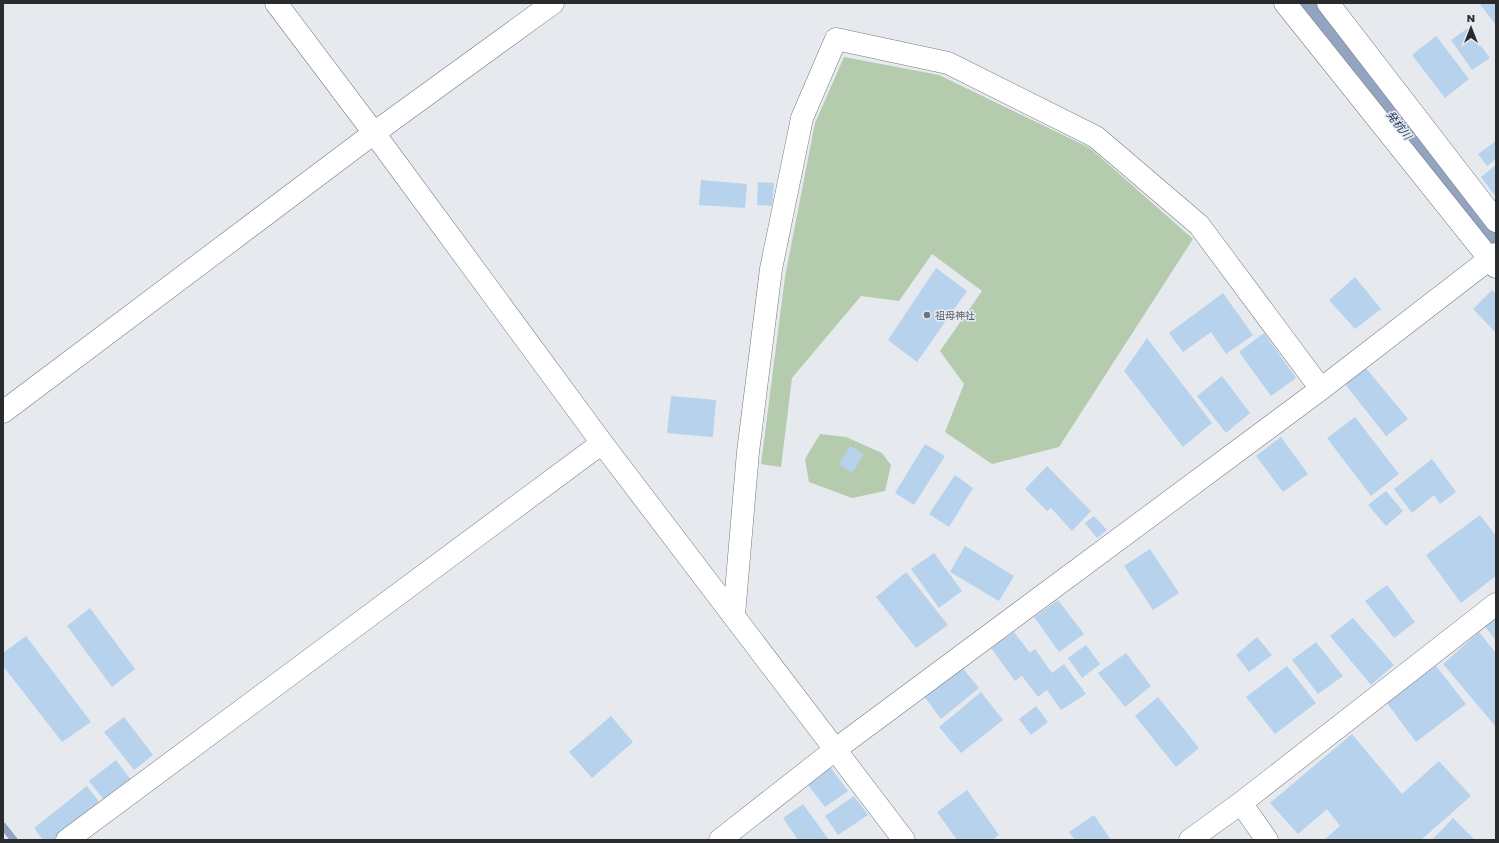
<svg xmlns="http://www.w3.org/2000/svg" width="1499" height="843" viewBox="0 0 1499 843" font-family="Poppins,'Noto Sans JP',sans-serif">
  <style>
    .green { fill: #b5cbae }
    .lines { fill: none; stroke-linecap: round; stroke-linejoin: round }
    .stream { stroke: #93a4c1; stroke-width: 7 }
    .river { stroke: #93a4c1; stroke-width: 42 }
    .building { fill: #b6d2ed }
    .minor-casing { stroke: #777a7e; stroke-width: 23 }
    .minor { stroke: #fff; stroke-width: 22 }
    .worship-dot { fill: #6b7280; stroke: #e6eaef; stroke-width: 1.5 }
    .labels { text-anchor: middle; stroke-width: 3; stroke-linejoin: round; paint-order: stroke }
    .worship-label { font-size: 10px; fill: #5b616d; stroke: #e6eaef; text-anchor: start }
    .water-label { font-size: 11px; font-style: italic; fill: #20365f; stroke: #e6eaef }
  </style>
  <rect width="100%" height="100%" fill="#e6eaef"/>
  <path class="green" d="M844,57L939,75L1090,148L1193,239L1059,447L992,464L945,432L964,384L940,351L982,291L932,254L899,301L861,296L792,378L781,467L761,464L785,277L815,123Z
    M820,434L846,437L882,453L891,465L885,491L852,498L809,482L805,459Z"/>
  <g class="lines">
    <path class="stream" d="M3,826L14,840"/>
    <path class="river" d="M1302,3L1482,232L1496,247"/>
  </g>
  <path class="building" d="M1479,3H1496V25Z
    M1468,28L1490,58L1472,70L1451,40Z
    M1436,36L1469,79L1445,98L1412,55Z
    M1496,141V159L1487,166L1478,154Z
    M1496,165V197L1481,177Z
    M701,180L747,184L745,208L699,205Z
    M758,182L774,183L772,206L757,205Z
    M936,268L967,291L917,362L888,340Z
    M1355,277L1381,309L1355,329L1329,300Z
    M1492,290L1496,294V333L1473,309Z
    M1223,293L1253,335L1226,354L1211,332L1183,352L1169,333Z
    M1264,333L1296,378L1271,396L1239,352Z
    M1147,338L1212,423L1183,447L1124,371Z
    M1365,367L1408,419L1386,436L1345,384Z
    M1222,376L1250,413L1226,433L1197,396Z
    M671,396L716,400L713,437L667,433Z
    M1355,417L1399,474L1371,496L1327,438Z
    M1281,437L1308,474L1283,492L1256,456Z
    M925,444L945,456L914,505L895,493Z
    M850,446L864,454L852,473L839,464Z
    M1432,459L1456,492L1440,504L1434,495L1412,513L1394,489Z
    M1047,466L1091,511L1072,531L1051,508L1047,511L1025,489Z
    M955,475L973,488L949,527L929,514Z
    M1386,491L1403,511L1386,526L1368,505Z
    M1480,515L1496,536V576L1461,603L1426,555Z
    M1094,516L1107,530L1097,538L1085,523Z
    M965,546L1014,576L999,601L950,572Z
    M1150,549L1179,593L1153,610L1124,566Z
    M934,553L962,591L939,608L911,569Z
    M906,572L948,625L916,648L876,597Z
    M1387,585L1415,622L1394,638L1365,601Z
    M1058,600L1084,634L1059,652L1034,617Z
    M90,608L135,669L112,687L67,626Z
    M1496,615V641L1484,625Z
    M1353,618L1394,665L1371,685L1330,636Z
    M1014,632L1030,653L1035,649L1052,673L1064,664L1086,694L1061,710L1047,690L1038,697L1022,676L1015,681L991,648Z
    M1479,632L1496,653V727L1443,664Z
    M26,636L91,722L62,742L3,666V653Z
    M1257,637L1272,655L1249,672L1236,655Z
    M1316,642L1343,676L1318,694L1292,660Z
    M1086,645L1100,664L1082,678L1068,658Z
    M1126,653L1151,686L1125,707L1098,673Z
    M960,665L979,688L941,719L923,695Z
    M1287,666L1316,703L1275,734L1246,697Z
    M1436,666L1466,704L1416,742L1387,703Z
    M981,692L1003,720L961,753L939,727Z
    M1158,697L1199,748L1176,767L1135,716Z
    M1036,706L1048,722L1031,735L1019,719Z
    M611,716L633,742L592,778L569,752Z
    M124,717L153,755L134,770L104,732Z
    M1352,734L1402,794L1439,761L1471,796L1421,840H1324L1340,826L1327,809L1298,834L1270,803Z
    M116,760L131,780L104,800L89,781Z
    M828,764L848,791L825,807L805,781Z
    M87,786L100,803L53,840H43L34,828Z
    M967,790L999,835L992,840H957L937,812Z
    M854,796L868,815L838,835L825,816Z
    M803,804L829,840H798L783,818Z
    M1094,815L1111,840H1075L1069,832Z
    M1453,818L1475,840H1432Z"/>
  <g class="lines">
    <defs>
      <path id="minor" d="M276,3L374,133L602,443L904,840
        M1285,3L1496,267
        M1328,3L1496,221
        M3,412L374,133L553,3
        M734,615L748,452L771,269L802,118L836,39L948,63L1096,137L1199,225L1321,389
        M1241,803L1267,840
        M67,840L602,443
        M720,840L836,749L1321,389L1496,254
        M1190,840L1241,803L1496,604"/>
    </defs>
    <use href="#minor" class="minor-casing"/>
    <use href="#minor" class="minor"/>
  </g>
  <circle class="worship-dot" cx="927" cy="315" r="4"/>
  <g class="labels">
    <g class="worship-label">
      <text x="935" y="319">祖母神社</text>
    </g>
    <g class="water-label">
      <text transform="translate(1399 125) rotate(52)" y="4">発杭川</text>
    </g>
  </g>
  <rect width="1499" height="843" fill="none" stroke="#292b2c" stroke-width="8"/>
  <g transform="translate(1471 28)" stroke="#e6eaef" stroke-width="3" paint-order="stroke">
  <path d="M0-3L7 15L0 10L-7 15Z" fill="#292b2c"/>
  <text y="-6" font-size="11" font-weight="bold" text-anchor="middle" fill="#292b2c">N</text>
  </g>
</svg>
